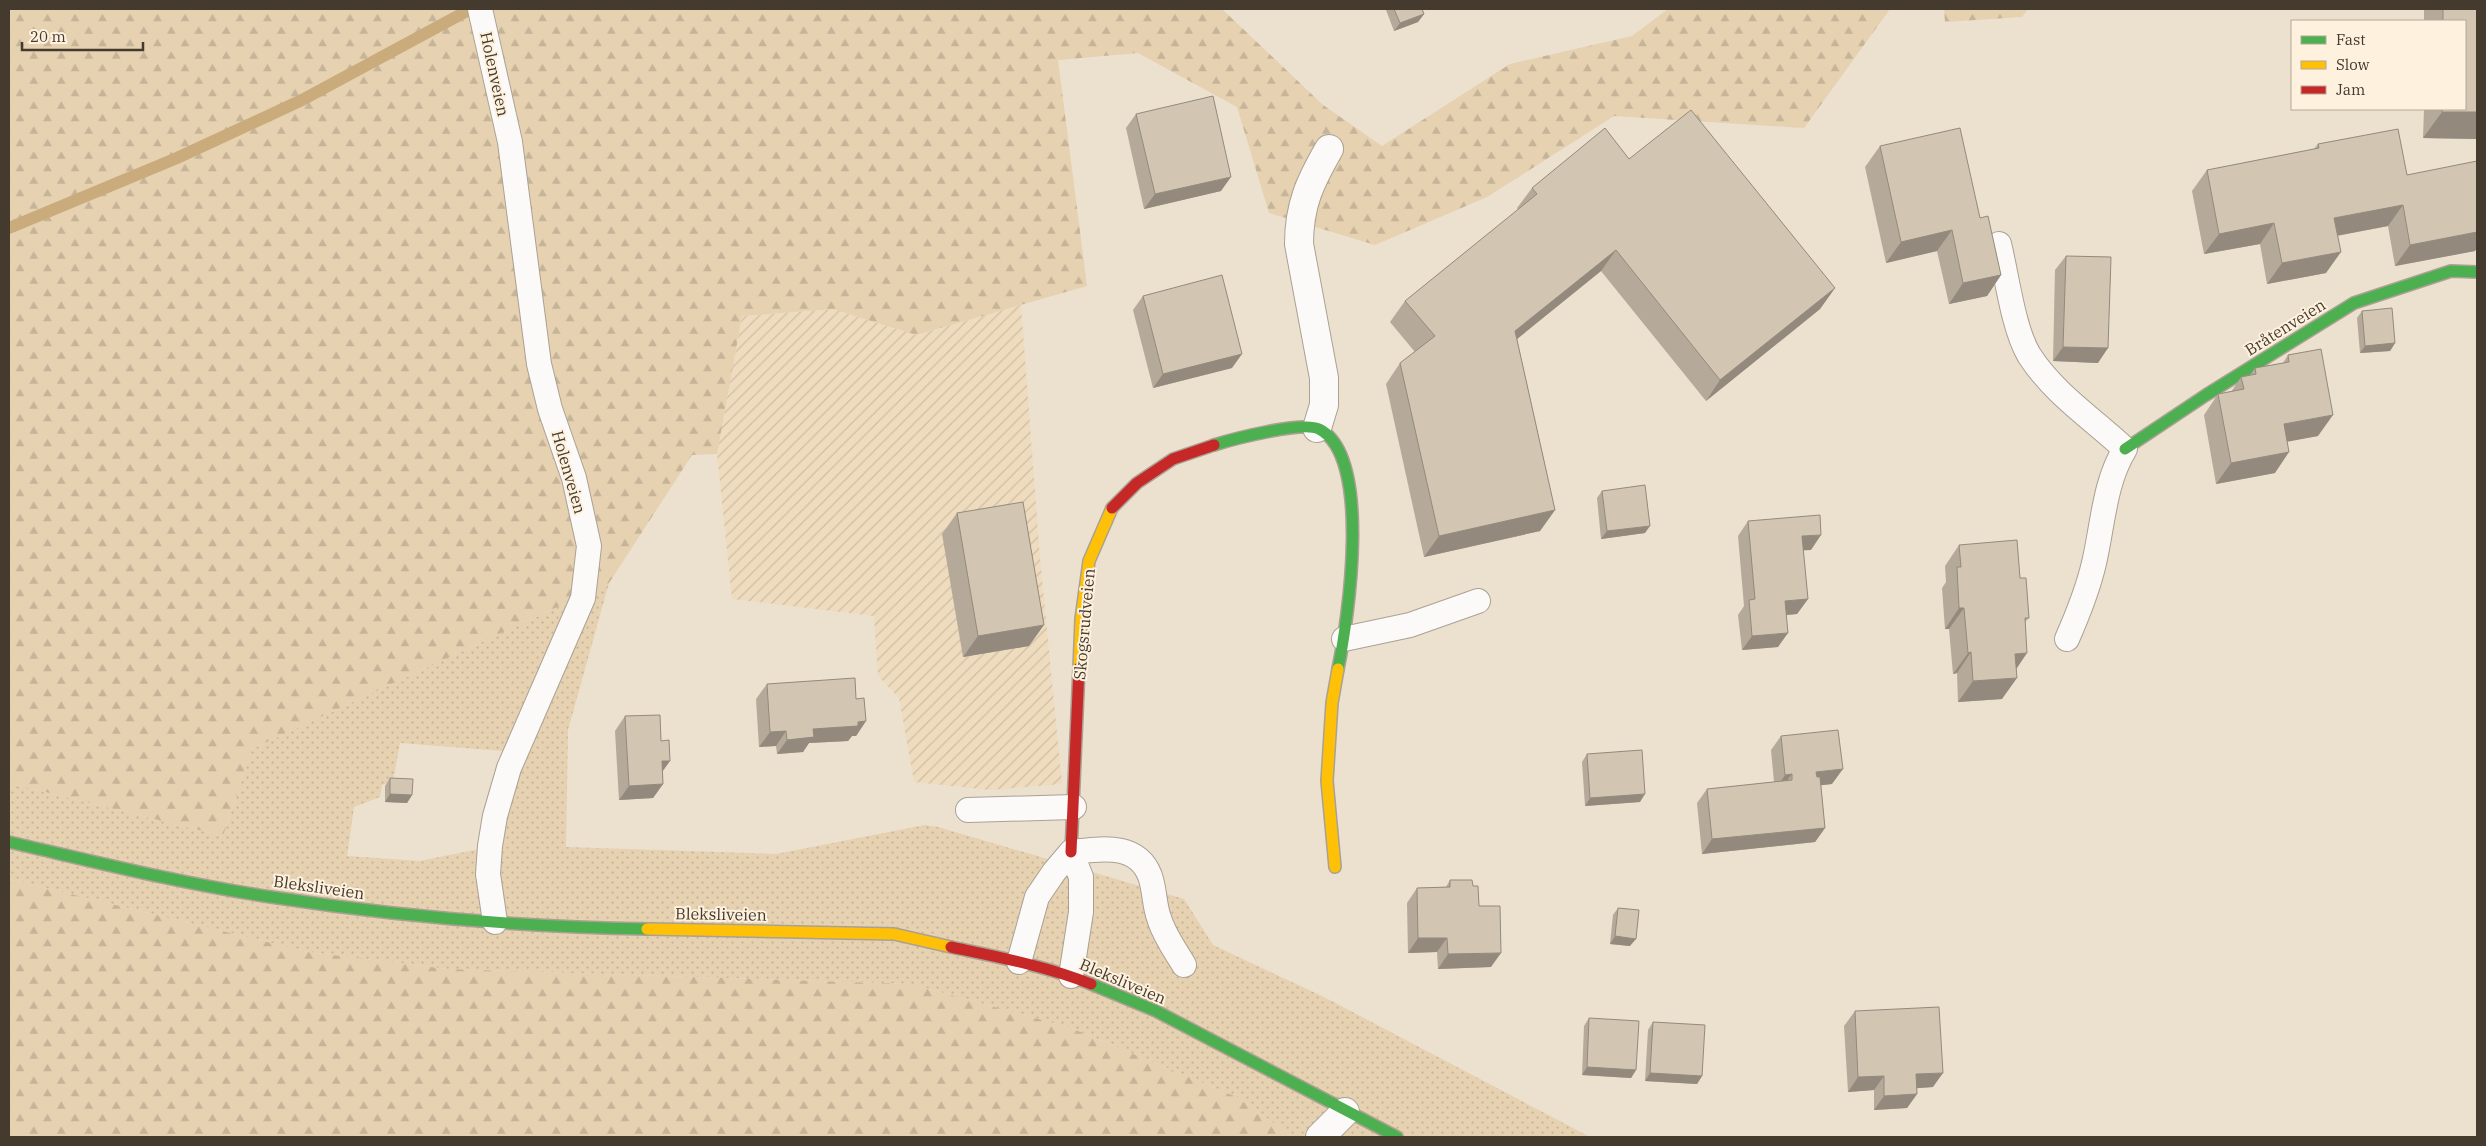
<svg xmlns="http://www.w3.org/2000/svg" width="2486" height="1146" viewBox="0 0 2486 1146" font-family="'IBM Plex Serif',serif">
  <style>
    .industrial { fill: url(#industrial-furrows) }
    .grass { fill: url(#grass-dots); fill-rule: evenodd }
    .forest { fill: url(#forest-firs) }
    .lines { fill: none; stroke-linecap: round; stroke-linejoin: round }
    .stream { stroke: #caac7c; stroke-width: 12 }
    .lane-casing { stroke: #aaa194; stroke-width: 26 }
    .street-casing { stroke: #aaa194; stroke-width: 30 }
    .fast-casing { stroke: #aaa194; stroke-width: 14 }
    .slow-casing { stroke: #aaa194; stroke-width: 14 }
    .jam-casing { stroke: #aaa194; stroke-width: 14 }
    .lane { stroke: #fcfaf8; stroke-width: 24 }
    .street { stroke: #fcfaf8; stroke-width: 28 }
    .fast { stroke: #4caf50; stroke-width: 11 }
    .slow { stroke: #ffc107; stroke-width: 11 }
    .jam { stroke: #c62828; stroke-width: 11 }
    .wall { fill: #b5a999 }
    .shaded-wall { fill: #938a7d }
    .building { fill: #d2c5b2; stroke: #938a7d }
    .labels { text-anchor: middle; stroke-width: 4; stroke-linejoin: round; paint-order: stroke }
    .street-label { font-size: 16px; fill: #443b2e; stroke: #fef1de }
  </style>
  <defs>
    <pattern id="industrial-furrows" width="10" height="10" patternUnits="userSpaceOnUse" patternTransform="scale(1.25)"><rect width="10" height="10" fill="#efdcbe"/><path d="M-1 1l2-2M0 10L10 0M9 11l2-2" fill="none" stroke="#cebea4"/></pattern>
    <pattern id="grass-dots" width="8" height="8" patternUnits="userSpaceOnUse" patternTransform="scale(1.25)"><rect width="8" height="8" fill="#e6d1b1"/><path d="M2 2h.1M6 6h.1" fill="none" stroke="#c6b499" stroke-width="1.8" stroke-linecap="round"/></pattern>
    <pattern id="forest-firs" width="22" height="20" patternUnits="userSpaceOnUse" patternTransform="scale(1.25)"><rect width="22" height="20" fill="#e6d1b1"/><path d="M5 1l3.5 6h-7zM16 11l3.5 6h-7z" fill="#c6b499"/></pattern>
  </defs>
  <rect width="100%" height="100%" fill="#ece0cf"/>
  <path class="industrial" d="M1021,305L1040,558L1062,784L990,790L914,782L899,698L878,676L874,616L732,599L717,454L742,316L833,309L916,335Z"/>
  <path class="grass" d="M609,583L568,730L566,847L776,854L925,825L938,827L1184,899L1213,945L1324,997L1590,1137H1293L1239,1098L1071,1028L911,984L447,969L308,952L9,879V783L223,836L252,749ZM400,743L516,752L489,847L420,861L347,856L354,807L380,797L382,785L393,781Z"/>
  <path class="forest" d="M9,9H1222L1323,105L1382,146L1510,64L1632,36L1668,9H1890L1804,128L1614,116L1487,197L1375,245L1269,213L1237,107L1138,53L1058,60L1087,286L916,335L833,309L742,316L717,454L692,455L609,583L252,749L223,836L9,783Z
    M1944,9H2028L2022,17L1945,22Z
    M9,879L308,952L447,969L911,984L1071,1028L1239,1098L1293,1137H9Z"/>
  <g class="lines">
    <path class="stream" d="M9,228L177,158L302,100L467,11"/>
    <defs>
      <path id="lane" d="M480,9L510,142L539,364L550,409L574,478L589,546L583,598L509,768L495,816L490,846L488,874L495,922
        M1999,244C2007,276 2013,328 2029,355C2053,393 2093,419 2125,449C2104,483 2103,525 2094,563C2088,589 2078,614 2067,639
        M1344,639L1410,625L1478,601
        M968,810L1074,807
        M1071,852C1101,849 1137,842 1150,876C1155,890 1154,905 1159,918C1164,935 1175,950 1184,965
        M1019,962L1037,897L1054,872L1071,852
        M1071,976L1081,912V877L1071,852"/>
      <path id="street" d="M1317,428L1324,405V378L1299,244C1299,205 1310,182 1329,149
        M1320,1137L1345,1112"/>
      <path id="fast" d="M1214,445C1233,439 1302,421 1319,429C1373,456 1348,620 1338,669
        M2125,449L2206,395L2354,303L2451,271L2477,272
        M9,842C96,862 183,884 271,897C395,916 522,927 647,929
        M1091,984L1156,1011L1397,1137"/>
      <path id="slow" d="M1079,668L1081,619L1089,561L1112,508
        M1335,867L1327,781L1332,703L1338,669
        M647,929L894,934L951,947"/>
      <path id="jam" d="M1112,508L1137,483L1173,459L1214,445
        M1071,852L1079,668
        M951,947C998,957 1046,966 1091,984"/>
    </defs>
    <use href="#lane" class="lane-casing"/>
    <use href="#street" class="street-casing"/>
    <use href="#fast" class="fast-casing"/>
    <use href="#slow" class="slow-casing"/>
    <use href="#jam" class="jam-casing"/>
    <use href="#lane" class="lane"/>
    <use href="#street" class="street"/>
    <use href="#fast" class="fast"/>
    <use href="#slow" class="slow"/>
    <use href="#jam" class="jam"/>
  </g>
  <path class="wall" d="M1387,9H1422L1424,14L1418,22L1394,31L1386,10Z
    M2424,9H2477V139L2423,138L2424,109H2465V21H2424Z
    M1136,114L1221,191L1144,209L1126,128Z
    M2318,144L2407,175L2475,251L2395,266L2388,226L2337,236L2326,273L2267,284L2260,244L2204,254L2192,191L2207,170L2314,149Z
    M1880,146L1980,218L2001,275L1987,296L1949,304L1937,251L1886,263L1865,167Z
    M1629,159L1835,288L1820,309L1706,401L1601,271L1517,339L1555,510L1540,531L1424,557L1386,384L1400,363L1415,352L1390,322L1405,301L1518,210L1517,208L1532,188Z
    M2066,256L2098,363L2053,361L2055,270Z
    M1143,296L1232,368L1153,388L1133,310Z
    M2362,311L2395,343L2390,351L2360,353L2357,318Z
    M2288,355L2318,436L2287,441L2275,473L2216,484L2204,415L2218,394L2231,392L2241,377L2250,375L2255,368L2283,363Z
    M1602,491L1645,533L1601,539L1597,498Z
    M957,513L1029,646L963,657L942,534Z
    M1748,521L1811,550H1803L1808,599L1797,614L1786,615L1778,647L1742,650L1738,615L1744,606L1738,536Z
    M1959,545L2020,578L2029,618L2025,622L2016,669L2002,699L1958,702L1957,673L1953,674L1949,629H1945L1942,588L1946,582L1945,566Z
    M767,684L856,699L866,721L856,736H852L848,741L809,743L803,752L777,754L776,746L759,747L756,699Z
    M625,716L663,772V784L653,798L619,800L615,731Z
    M1781,736L1832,784L1821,785L1825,828L1815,842L1702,854L1697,803L1707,789L1774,782L1771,750Z
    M1587,754L1640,802L1585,806L1582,762Z
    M390,778L412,795L407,803L385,802V786Z
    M1450,880L1473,886L1479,906L1491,967L1438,969L1437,952L1408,953L1407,903L1417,888L1446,887Z
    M1618,908L1630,946L1610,944L1613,915Z
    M1855,1011L1933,1087L1917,1088V1094L1907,1108L1874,1110V1090L1848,1092L1844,1026Z
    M1589,1018L1636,1070L1631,1078L1582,1075L1584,1026Z
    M1653,1022L1702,1076L1697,1084L1645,1081L1648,1030Z"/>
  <path class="shaded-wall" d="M1424,14L1418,22L1394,31L1400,23Z
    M2442,112H2477V139L2423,138Z
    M1231,177L1221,191L1144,209L1155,194Z
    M2403,205L2388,226L2319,239L2334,218Z
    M2274,223L2260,244L2204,254L2219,234Z
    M1952,230L1937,251L1886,263L1901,242Z
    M2477,232V248L2475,251L2395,266L2410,245Z
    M1616,250L1601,271L1501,352L1515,331Z
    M2341,252L2326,273L2267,284L2282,263Z
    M2001,275L1987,296L1949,304L1963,283Z
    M1835,288L1820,309L1706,401L1720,380Z
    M2395,343L2390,351L2360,353L2365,346Z
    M2063,347L2108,348L2098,363L2053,361Z
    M1242,354L1232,368L1153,388L1163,374Z
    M2333,415L2318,436L2269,445L2284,424Z
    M2289,452L2275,473L2216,484L2231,463Z
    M1555,510L1540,531L1424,557L1439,536Z
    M1650,526L1645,533L1601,539L1607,531Z
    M1821,535L1811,550L1792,551L1802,536Z
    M1808,599L1797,614L1775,616L1785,601Z
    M1959,608H1964L1949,629H1945Z
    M1044,625L1029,646L963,657L978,636Z
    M1788,633L1778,647L1742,650L1752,636Z
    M1971,652L1957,673L1953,674L1968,653Z
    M2027,653L2013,674L2015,654Z
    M2017,678L2002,699L1958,702L1973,681Z
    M866,721L856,736H852L848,741L809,743L803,752L777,754L787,740L813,729Z
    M786,731L776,746L759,747L770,732Z
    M662,761H670L660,775Z
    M1843,769L1832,784L1806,787L1816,772Z
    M1792,774L1781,789L1775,790L1785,775Z
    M663,784L653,798L619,800L629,786Z
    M390,794L412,795L407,803L385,802Z
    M1645,794L1640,802L1585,806L1590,798Z
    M1825,828L1815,842L1702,854L1712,839Z
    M1615,936L1636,939L1630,946L1610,944Z
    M1418,938H1447L1437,952L1408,953Z
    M1501,953L1491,967L1438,969L1448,954Z
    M1587,1067L1636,1070L1631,1078L1582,1075Z
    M1650,1073L1702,1076L1697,1084L1645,1081Z
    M1943,1073L1933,1087L1906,1089L1916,1074Z
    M1884,1076L1874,1090L1848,1092L1858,1077Z
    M1917,1094L1907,1108L1874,1110L1884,1096Z"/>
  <path class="building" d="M1394,9H1422L1424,14L1400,23Z
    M2443,9H2477V112H2442V109H2465V21H2443Z
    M1213,96L1231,177L1155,194L1136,114Z
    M1691,110L1835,288L1720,380L1616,250L1515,331L1555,510L1439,536L1400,363L1435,336L1405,301L1537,194L1532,188L1605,128L1629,159Z
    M1960,128L1980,218L1988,216L2001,275L1963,283L1952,230L1901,242L1880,146Z
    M2398,129L2407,175L2477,161V232L2410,245L2403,205L2334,218L2341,252L2282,263L2274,223L2219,234L2207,170L2319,148L2318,144Z
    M2066,256L2111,257L2108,348L2063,347Z
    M1222,275L1242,354L1163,374L1143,296Z
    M2392,308L2395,343L2365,346L2362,311Z
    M2321,349L2333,415L2284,424L2289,452L2231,463L2218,394L2244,389L2241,377L2256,374L2255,368L2289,362L2288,355Z
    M1645,485L1650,526L1607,531L1602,491Z
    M1023,502L1044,625L978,636L957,513Z
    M1820,515L1821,535L1802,536L1808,599L1785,601L1788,633L1752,636L1749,600L1755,599L1748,521Z
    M2017,540L2020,578H2026L2029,618H2025L2027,653L2015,654L2017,678L1973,681L1971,652L1968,653L1964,608H1959L1957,567H1961L1959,545Z
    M855,678L856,699L864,698L866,721L858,722V726L813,729L814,737L787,740L786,731L770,732L767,684Z
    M660,715L661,741L669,740L670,761H662L663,784L629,786L625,716Z
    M1838,730L1843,769L1816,772L1817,777H1820L1825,828L1712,839L1707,789L1792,780V774L1785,775L1781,736Z
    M1642,750L1645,794L1590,798L1587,754Z
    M390,778L413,779L412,795L390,794Z
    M1450,880H1472L1473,886H1478L1479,906H1500L1501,953L1448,954L1447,938H1418L1417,888L1450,887Z
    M1618,908L1639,910L1636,939L1615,936Z
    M1939,1007L1943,1073L1916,1074L1917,1094L1884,1096V1076L1858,1077L1855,1011Z
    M1589,1018L1639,1021L1636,1070L1587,1067Z
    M1653,1022L1705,1025L1702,1076L1650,1073Z"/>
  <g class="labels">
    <g class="street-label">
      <text transform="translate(495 74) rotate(78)" y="6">Holenveien</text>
      <text transform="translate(2285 327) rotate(-32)" y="6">Bråtenveien</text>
      <text transform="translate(569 472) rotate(74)" y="6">Holenveien</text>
      <text transform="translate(1084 624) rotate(-85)" y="6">Skogsrudveien</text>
      <text transform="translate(319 887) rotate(8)" y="6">Bleksliveien</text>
      <text transform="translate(721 914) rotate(1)" y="6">Bleksliveien</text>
      <text transform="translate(1123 981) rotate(23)" y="6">Bleksliveien</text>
    </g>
  </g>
  <rect width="2486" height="1146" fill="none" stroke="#443b2e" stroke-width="20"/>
  <rect x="2291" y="20" width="175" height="90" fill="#fef1de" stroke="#b4a898"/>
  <rect x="2301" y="36" width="25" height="8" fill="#4caf50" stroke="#b4a898"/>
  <text x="2336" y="45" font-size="15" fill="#443b2e">Fast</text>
  <rect x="2301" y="61" width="25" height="8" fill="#ffc107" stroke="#b4a898"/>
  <text x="2336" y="70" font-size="15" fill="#443b2e">Slow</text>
  <rect x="2301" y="86" width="25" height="8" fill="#c62828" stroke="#b4a898"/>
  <text x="2336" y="95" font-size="15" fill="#443b2e">Jam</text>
  <path d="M22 42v8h121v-8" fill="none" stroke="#443b2e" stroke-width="2.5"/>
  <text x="30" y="42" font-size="15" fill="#443b2e" stroke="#fef1de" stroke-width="4" paint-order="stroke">20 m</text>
</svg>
